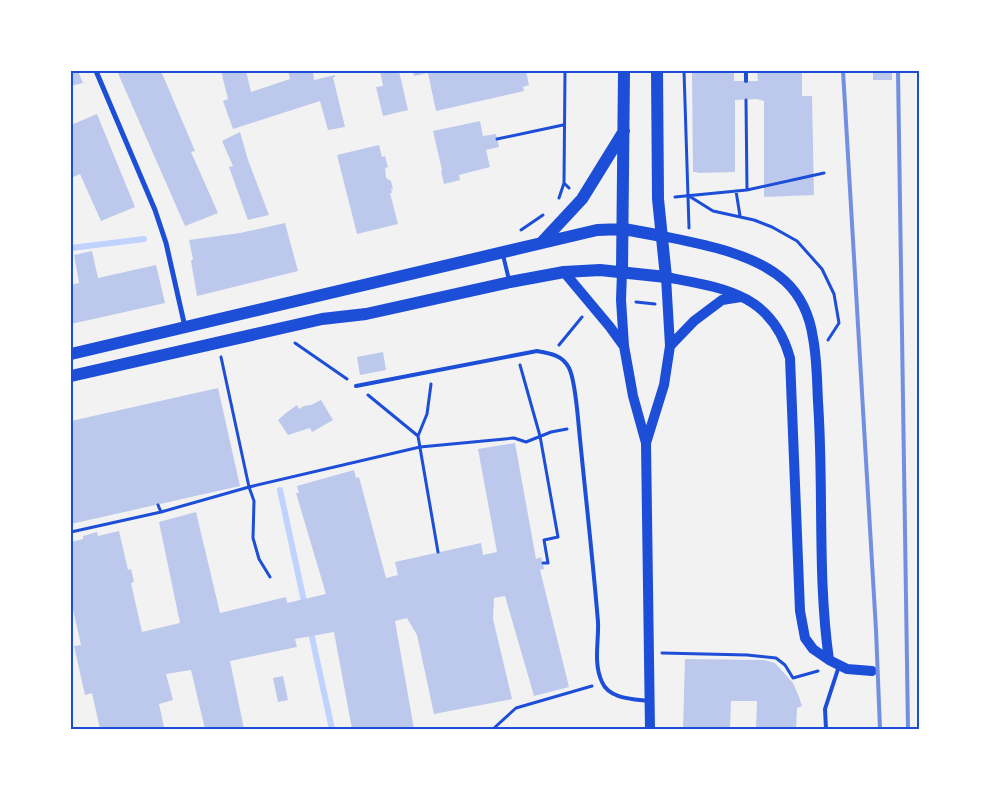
<svg xmlns="http://www.w3.org/2000/svg" width="990" height="800" viewBox="0 0 990 800" font-family="Poppins,sans-serif">
  <style>
    .lines { fill: none; stroke-linecap: round; stroke-linejoin: round }
    .stream { stroke: #bfd3fe; stroke-width: 6 }
    .building { fill: #bdc9ec }
    .path { stroke: #1d4ed8; stroke-width: 3 }
    .service { stroke: #1d4ed8; stroke-width: 4 }
    .minor { stroke: #1d4ed8; stroke-width: 5 }
    .secondary { stroke: #1d4ed8; stroke-width: 10 }
    .primary { stroke: #1d4ed8; stroke-width: 12 }
    .rail { stroke: #7290e2; stroke-width: 4 }
    .neatline { fill: none; stroke: #1d4ed8; stroke-width: 2 }
  </style>
  <rect width="100%" height="100%" fill="#f2f2f2"/>
  <g class="lines">
    <path class="stream" d="M71,248L144,239
      M280,490L305,606
      M310,628L332,729"/>
  </g>
  <path class="building" d="M71,71H78L83,83L71,86Z
    M117,71H161L195,151L191,152L218,213L185,226Z
    M221,71H246L251,92L290,79L288,71H313L314,80L335,75V77H333L345,127L328,130L320,101L233,129L223,101L228,99Z
    M380,71H399L408,110L383,116L376,87L383,86Z
    M413,71H526L529,85L523,87L524,91L436,111L428,73L414,76Z
    M692,71H734V81H758L757,71H802V96H812L814,195L764,197V101L757,99L735,100V172L697,173V172H693Z
    M873,71H892V80H873Z
    M97,114L135,207L101,221L80,174L71,178V125Z
    M480,121L483,136L496,134L499,147L486,150L490,167L459,175L460,180L444,184L441,171L442,170L433,131Z
    M240,132L248,160L269,215L248,220L229,167L233,166L222,141Z
    M379,145L382,157L385,156L388,167L385,168L386,178L391,181L393,189H391L392,193H390L398,224L357,234L337,155Z
    M285,223L298,271L197,296L191,261L193,259L189,240L240,233Z
    M92,251L98,278L156,265L165,303L71,324V285L79,283L74,255Z
    M383,352L386,370L360,375L357,357Z
    M218,388L240,486L71,524V421Z
    M321,400L333,420L312,432L310,428L288,435L278,420L286,413L297,405L299,409L304,406L311,405Z
    M515,443L536,559L541,557L544,569L540,570L569,687L534,696L505,596L494,598L493,619L512,699L434,714L417,635L407,618L395,621L414,729H352L334,632L295,639L297,647L230,661L244,729H205L191,670L166,674L173,700L159,704L164,727H168V729H100L92,693L85,695L74,646L81,645L71,601V542L83,539V536L97,532L98,536L119,531L128,570L131,569L134,582L131,583L142,632L180,623L159,522L196,512L220,613L286,597L287,603L326,594L296,493H299L297,486L354,470L356,478L359,477L386,578L398,575L395,562L481,543L483,555L497,552L478,449Z
    M685,659L764,660L775,663L793,683L799,697L802,706L797,708L796,729H756L757,701H731L730,729H683Z
    M283,676L288,700L278,702L273,678Z"/>
  <g class="lines">
    <path class="path" d="M565,71L564,183L569,188
      M684,71L689,228
      M746,100L747,190
      M497,139L563,125
      M736,191L740,216
      M689,196L713,211L754,220L772,227L797,241L822,269L834,294L839,323L828,340
      M675,197L747,190L824,173
      M559,198L564,183
      M521,230L543,215
      M636,302L655,304
      M295,343L347,379
      M559,345L582,317
      M221,357L249,487L254,501L253,538L259,559L270,577
      M520,365L540,436L558,537L544,540L548,563H543
      M431,384L427,414L418,436L438,552
      M368,395L418,436
      M158,505L161,512
      M71,532L161,512L249,487L420,447L514,438L526,442L551,432L567,429
      M662,653L747,655L776,658L785,665L793,678L818,671
      M493,729L516,708L592,686"/>
    <path class="service" d="M746,71V81
      M503,255L509,280
      M356,386L537,351C549,353 563,355 569,368C576,381 578,422 580,439C586,500 593,561 598,622C599,641 593,663 602,682C609,699 633,699 649,701
      M826,729L825,709L839,666"/>
    <path class="minor" d="M96,71L155,210L166,243L185,327"/>
    <path class="secondary" d="M662,236C702,244 754,253 785,281C801,296 810,317 813,338C817,359 817,381 818,402C824,488 817,575 829,660
      M564,272L610,327L623,345
      M622,272L621,300L624,346L633,396L646,443L650,729
      M670,346L694,321L722,300L741,297
      M646,443L664,385L670,346L666,277C723,288 772,293 790,358L800,611L805,638L813,649L829,660L847,669L872,671"/>
    <path class="primary" d="M542,242L582,199L624,131
      M622,272L624,71
      M71,354L597,230L624,229L662,236
      M71,376L322,319L366,314L510,282L564,272L600,270L666,277L658,199L657,71"/>
    <path class="rail" d="M843,71L876,630L880,729
      M898,71L908,729"/>
  </g>
  <rect width="990" height="800" fill="none" stroke="#ffffff" stroke-width="145"/>
  <rect x="72" y="72" width="846" height="656" class="neatline"/>
</svg>
